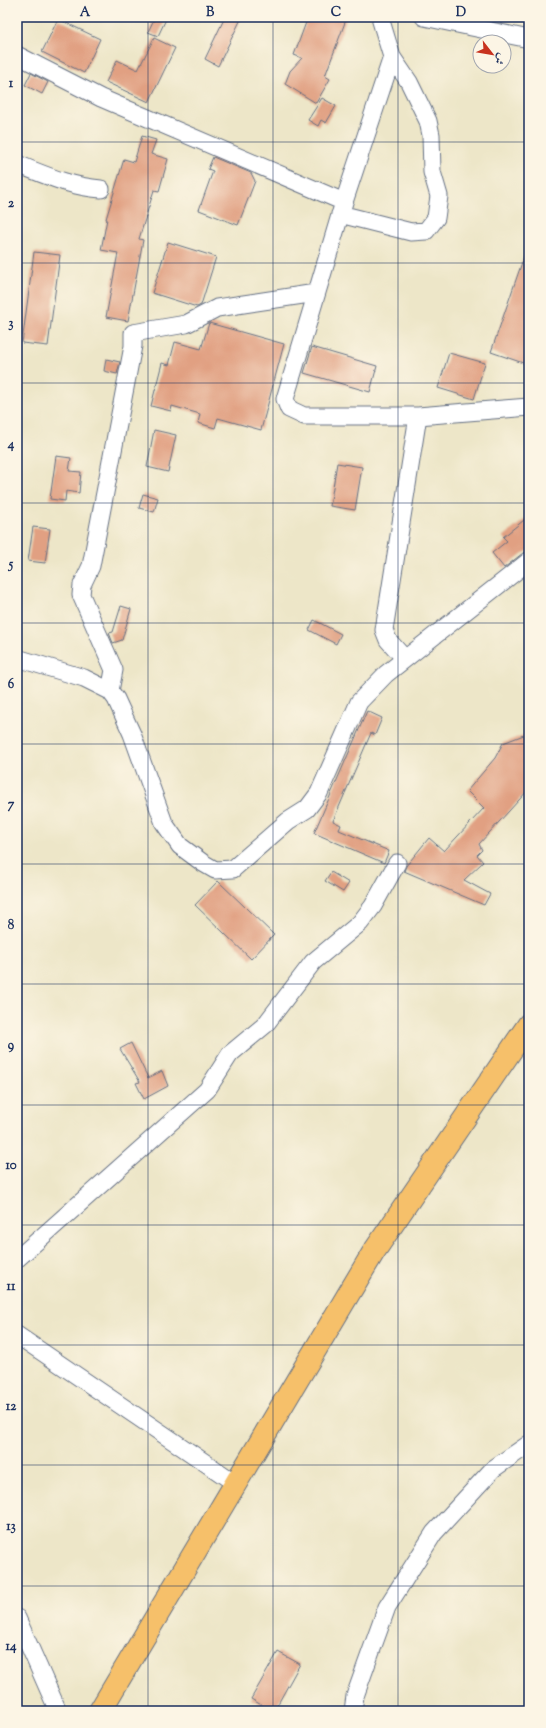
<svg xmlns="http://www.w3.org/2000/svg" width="546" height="1728" viewBox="0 0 546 1728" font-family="'Sorts Mill Goudy',Amiri,serif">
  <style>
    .building { fill: #e1a082 }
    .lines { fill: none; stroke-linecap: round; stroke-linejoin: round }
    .minor-casing { stroke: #646f83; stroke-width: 19 }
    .major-casing { stroke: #646f83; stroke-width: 24 }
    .minor { stroke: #fff; stroke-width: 17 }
    .major { stroke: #f6c06b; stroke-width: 22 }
    .grid { fill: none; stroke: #1b2f5e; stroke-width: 1; stroke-opacity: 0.55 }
    .neatline { fill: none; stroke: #1b2f5e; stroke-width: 1.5 }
    .grid-label { font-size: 13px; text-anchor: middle; font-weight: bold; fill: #1b2f5e }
  </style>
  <rect width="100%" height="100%" fill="#fcf5e5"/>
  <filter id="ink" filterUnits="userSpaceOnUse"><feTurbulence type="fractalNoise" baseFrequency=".025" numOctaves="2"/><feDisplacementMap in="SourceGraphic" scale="8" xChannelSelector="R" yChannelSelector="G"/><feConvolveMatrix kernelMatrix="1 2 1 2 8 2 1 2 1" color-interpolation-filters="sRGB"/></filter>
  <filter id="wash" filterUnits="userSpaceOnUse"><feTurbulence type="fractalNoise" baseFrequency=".012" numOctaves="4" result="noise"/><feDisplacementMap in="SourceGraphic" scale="16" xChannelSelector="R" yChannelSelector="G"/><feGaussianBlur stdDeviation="0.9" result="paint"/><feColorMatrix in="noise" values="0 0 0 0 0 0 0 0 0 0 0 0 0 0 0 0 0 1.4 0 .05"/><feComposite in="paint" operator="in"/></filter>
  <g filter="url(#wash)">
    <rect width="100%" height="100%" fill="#ede6c8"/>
    <g id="blocks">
      <path class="building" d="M155,17H167L158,36L148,32Z
        M225,17H242L218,66L205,59Z
        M308,17H347L325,76L330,79L316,103L285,84L290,71L302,58L294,55Z
        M58,19L100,39L84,73L42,52Z
        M154,38L175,48L149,102L106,82L117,60L138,70Z
        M31,73L48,82L42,94L25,85Z
        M322,98L336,106L326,123L321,120L318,126L308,120Z
        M142,136L156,140L151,154L168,159L159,191L154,190L139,239L143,240L128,321L106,317L118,253L101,250L107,219H106L124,159L134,162Z
        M213,157L251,173L255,181L238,225L199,210L213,171L208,169Z
        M168,242L216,257L201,305L197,307L152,293Z
        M527,248H529V365L491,352Z
        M34,252L60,255L48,346L22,343Z
        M209,323L284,344L261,430L218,418L215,428L198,423L200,414L172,406L171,411L151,406L162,363L169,365L175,342L201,349Z
        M312,347L377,366L370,392L304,373Z
        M449,353L485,363L474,399L438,388Z
        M106,359L120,362L117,374L104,371Z
        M154,430L176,435L168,472L147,467Z
        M56,456L71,458L69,471L81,472L79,493L66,491L65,501L50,499Z
        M337,463L362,467L355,510L330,506Z
        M143,494L158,498L154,512L139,508Z
        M529,516V551L523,553L504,568L492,553L507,541L503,537Z
        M33,527L50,529L45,563L28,561Z
        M121,606L131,609L122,640L113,643L109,633L113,632Z
        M314,620L341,634L336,644L309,630Z
        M367,711L382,718L375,735L371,733L333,821L341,825L339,830L389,851L384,863L314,833Z
        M529,733V789L479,844L482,850L477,855L483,862L464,880L490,894L484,905L404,871L406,866L429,838L444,851L484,808L467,791L495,758L503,743Z
        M331,872L349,883L343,892L325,881Z
        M218,881L274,935L251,959L195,905Z
        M131,1043L148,1078L162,1071L168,1086L144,1099L136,1083L140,1082L120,1049Z
        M278,1652L300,1664L274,1711H272L251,1699Z"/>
    </g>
  </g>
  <g filter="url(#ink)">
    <use href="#blocks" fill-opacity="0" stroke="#646f83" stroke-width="1"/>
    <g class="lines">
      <defs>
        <path id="minor" d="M424,17L529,39
          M381,21L392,57L344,202L285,399L289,409L304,416H418L529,407
          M17,55L101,98L344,202
          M17,164C45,175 71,187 101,189
          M340,214L411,232L426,231L436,218L439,196L432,172L431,135L428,121L409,82L392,57
          M17,658L84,678L110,691L116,699L132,734L164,823L180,846L203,863L215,870L233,869L288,821L307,809L319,793L359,702L386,674L529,561
          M405,659L388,640L384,630L418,416
          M110,691L114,670L81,595L82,585L91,566L133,346V333L186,324L217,308L316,293
          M17,1259L207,1090L230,1054L265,1025L313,962L360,923L373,906L397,863
          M17,1335L235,1483
          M17,1618L58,1711
          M353,1711L355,1696L387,1607L434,1533L493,1469L529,1444"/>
        <path id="major" d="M100,1711L373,1253L529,1024"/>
      </defs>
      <use href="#minor" class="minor-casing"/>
      <use href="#major" class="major-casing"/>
      <use href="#minor" class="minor"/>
      <use href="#major" class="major"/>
    </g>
  </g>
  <path class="grid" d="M148,17V1711M273,17V1711M398,17V1711M17,142H529M17,263H529M17,383H529M17,503H529M17,623H529M17,744H529M17,864H529M17,984H529M17,1105H529M17,1225H529M17,1345H529M17,1465H529M17,1586H529"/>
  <rect width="546" height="1728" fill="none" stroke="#fcf5e5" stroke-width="44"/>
  <g transform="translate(492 54) rotate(121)"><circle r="19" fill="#fcf5e5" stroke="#a2a6af"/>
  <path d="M0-3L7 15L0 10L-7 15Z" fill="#c8321e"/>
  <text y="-6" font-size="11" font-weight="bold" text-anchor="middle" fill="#1b2f5e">ش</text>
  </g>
  <rect x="22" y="22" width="502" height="1684" class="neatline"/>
  <g class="grid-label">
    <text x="85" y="16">A</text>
    <text x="210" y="16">B</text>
    <text x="336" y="16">C</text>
    <text x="461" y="16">D</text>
    <text x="11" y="87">1</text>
    <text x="11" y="207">2</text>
    <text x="11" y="327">3</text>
    <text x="11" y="448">4</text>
    <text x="11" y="568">5</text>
    <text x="11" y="688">6</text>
    <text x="11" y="808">7</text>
    <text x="11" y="929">8</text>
    <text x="11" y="1049">9</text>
    <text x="11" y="1169">10</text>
    <text x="11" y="1290">11</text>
    <text x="11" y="1410">12</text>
    <text x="11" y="1530">13</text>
    <text x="11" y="1650">14</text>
  </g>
</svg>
